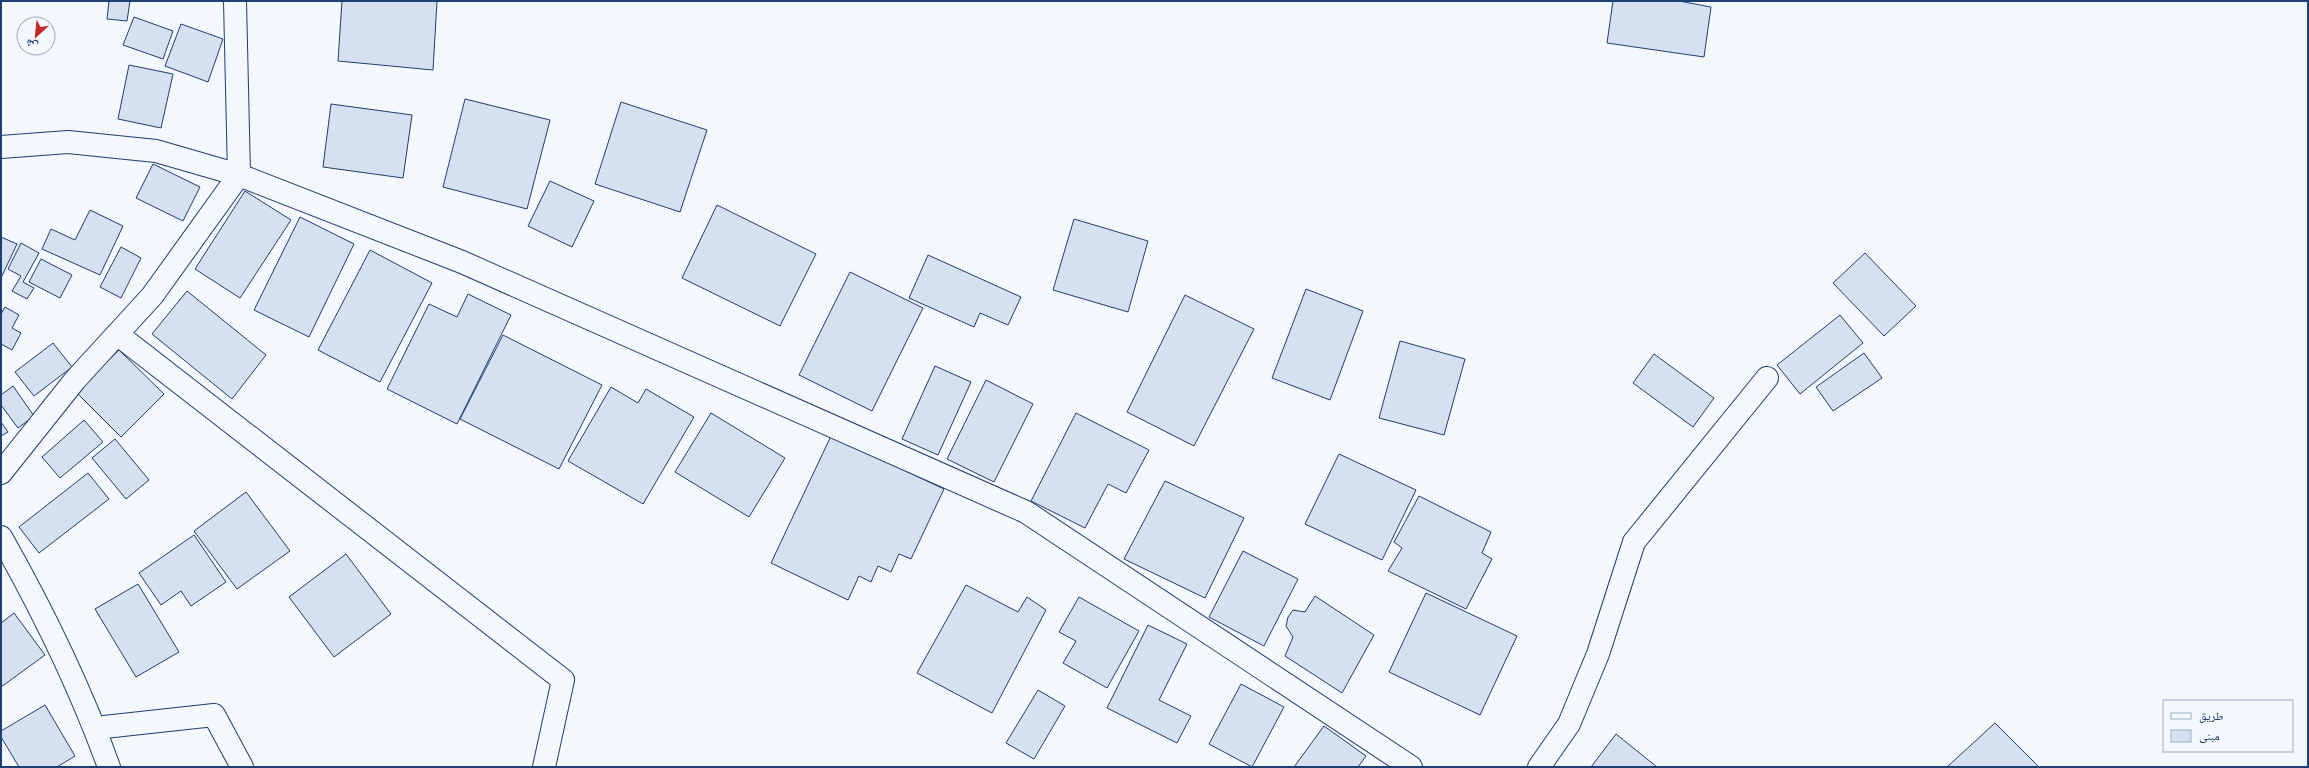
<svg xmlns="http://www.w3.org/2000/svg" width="2309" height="768" viewBox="0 0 2309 768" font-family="'Exo 2','Noto Naskh Arabic',sans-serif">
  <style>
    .building { fill: #d5e0f0; stroke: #1d3f73 }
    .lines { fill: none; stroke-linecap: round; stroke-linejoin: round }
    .minor-casing { stroke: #1d3f73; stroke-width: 24 }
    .minor { stroke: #f4f7fb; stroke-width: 22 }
  </style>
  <rect width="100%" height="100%" fill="#f4f7fb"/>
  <path class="building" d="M109,1H130L127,21L107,19Z
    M342,1H437L433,70L338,61Z
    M1613,1H1679L1711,7L1704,57L1607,43Z
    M134,17L173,31L163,59L123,45Z
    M181,24L223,39L208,82L165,66Z
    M129,65L173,74L161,128L118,119Z
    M465,99L550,120L527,209L443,187Z
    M621,102L707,130L680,212L595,184Z
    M331,104L412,115L403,178L323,167Z
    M153,164L200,187L183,221L136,198Z
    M550,181L594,201L572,247L528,226Z
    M245,191L291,220L240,298L195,269Z
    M717,205L816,254L780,326L682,278Z
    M90,210L123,226L100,275L42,249L51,229L75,240Z
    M300,217L354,244L309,337L254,310Z
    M1074,219L1148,241L1128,312L1053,290Z
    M1,237L17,244L1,278Z
    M21,243L39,253L23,282L34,288L27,299L12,291L21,276L8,269Z
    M121,247L141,258L121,298L100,287Z
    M370,250L432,283L380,382L318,350Z
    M1865,253L1916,306L1884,336L1833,283Z
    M928,255L1021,297L1008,325L980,313L974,327L909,298Z
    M41,259L72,275L60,298L29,282Z
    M850,272L923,308L872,411L799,375Z
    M1306,289L1363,311L1330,400L1272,378Z
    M187,291L266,355L232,399L152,334Z
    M468,294L511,315L457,424L387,389L429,304L457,317Z
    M1185,295L1254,329L1194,446L1127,412Z
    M5,307L19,315L12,328L21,333L12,350L1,344V314Z
    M1840,315L1863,343L1800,394L1777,365Z
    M503,335L602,385L559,469L460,419Z
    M1400,341L1465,359L1444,435L1379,418Z
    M53,343L72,367L34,396L15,372Z
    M119,350L164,394L121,437L76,392Z
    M1864,353L1882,378L1833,411L1816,387Z
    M1654,354L1714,398L1693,427L1633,383Z
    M935,366L971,382L938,455L902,439Z
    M986,380L1033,404L994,482L947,459Z
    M13,386L34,416L18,428L1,405V395Z
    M611,387L638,403L646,389L694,417L643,504L568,461Z
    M711,413L785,458L749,517L675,472Z
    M1076,413L1149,450L1126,493L1108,484L1085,528L1031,501Z
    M84,420L103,442L60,478L42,457Z
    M1,422L8,432L1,436Z
    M831,436L944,489L911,559L899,554L891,572L878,566L871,582L859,576L848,600L771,563Z
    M115,439L149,480L126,499L92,458Z
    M1339,454L1416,490L1382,560L1305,524Z
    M88,473L109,499L39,553L19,527Z
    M1165,481L1244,518L1205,598L1124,559Z
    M246,492L290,551L237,589L194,531Z
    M1419,496L1491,532L1482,553L1492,559L1466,609L1388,571L1402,548L1394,542Z
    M194,535L226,582L191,606L181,591L161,605L139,573Z
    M1243,551L1298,579L1264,646L1209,617Z
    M346,554L391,614L334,657L289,597Z
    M138,584L179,652L136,677L95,609Z
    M966,585L1018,612L1027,597L1046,610L992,713L917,673Z
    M1426,593L1517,636L1480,715L1389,672Z
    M1315,596L1374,635L1342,693L1285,656L1293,637L1286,626L1288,617L1293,610L1305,612Z
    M1079,597L1139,631L1107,688L1063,663L1076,641L1059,632Z
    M14,613L45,655L1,687V623Z
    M1148,625L1187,644L1159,700L1191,716L1177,743L1107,708Z
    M1241,684L1284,707L1252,767L1209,744Z
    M1038,690L1065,706L1034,759L1006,743Z
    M45,705L75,756L57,767H19L1,737V731Z
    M1995,723L2039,767H1947Z
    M1324,726L1366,756L1358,767H1294Z
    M1616,734L1657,767H1591Z"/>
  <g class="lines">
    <defs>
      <path id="minor" d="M235,1L239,175L462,262L1026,512L1411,767
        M1,147L68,142L156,151L239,175L152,296L75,380L1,473
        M117,334L563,680L544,767
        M1,537C43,611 80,687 109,767
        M95,728L214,715L242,767
        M1539,767L1569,724L1598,654L1634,542L1767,378"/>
    </defs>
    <use href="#minor" class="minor-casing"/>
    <use href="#minor" class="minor"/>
  </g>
  <rect width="2309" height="768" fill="none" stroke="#1d3f73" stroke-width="4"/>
  <rect x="2163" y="700" width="130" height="52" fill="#f4f7fb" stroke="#9eadc5"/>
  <rect x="2171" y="713" width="20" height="6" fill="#f4f7fb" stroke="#9eadc5"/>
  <text x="2199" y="720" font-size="12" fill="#1d3f73">طريق</text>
  <rect x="2171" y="730" width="20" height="12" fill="#d5e0f0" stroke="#9eadc5"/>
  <text x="2199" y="740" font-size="12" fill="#1d3f73">مبنى</text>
  <g transform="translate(36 36) rotate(207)"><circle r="19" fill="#f4f7fb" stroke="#9eadc5"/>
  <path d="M0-3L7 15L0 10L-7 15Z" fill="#c62828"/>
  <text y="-6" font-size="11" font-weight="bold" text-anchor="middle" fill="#1d3f73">ش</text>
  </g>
</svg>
